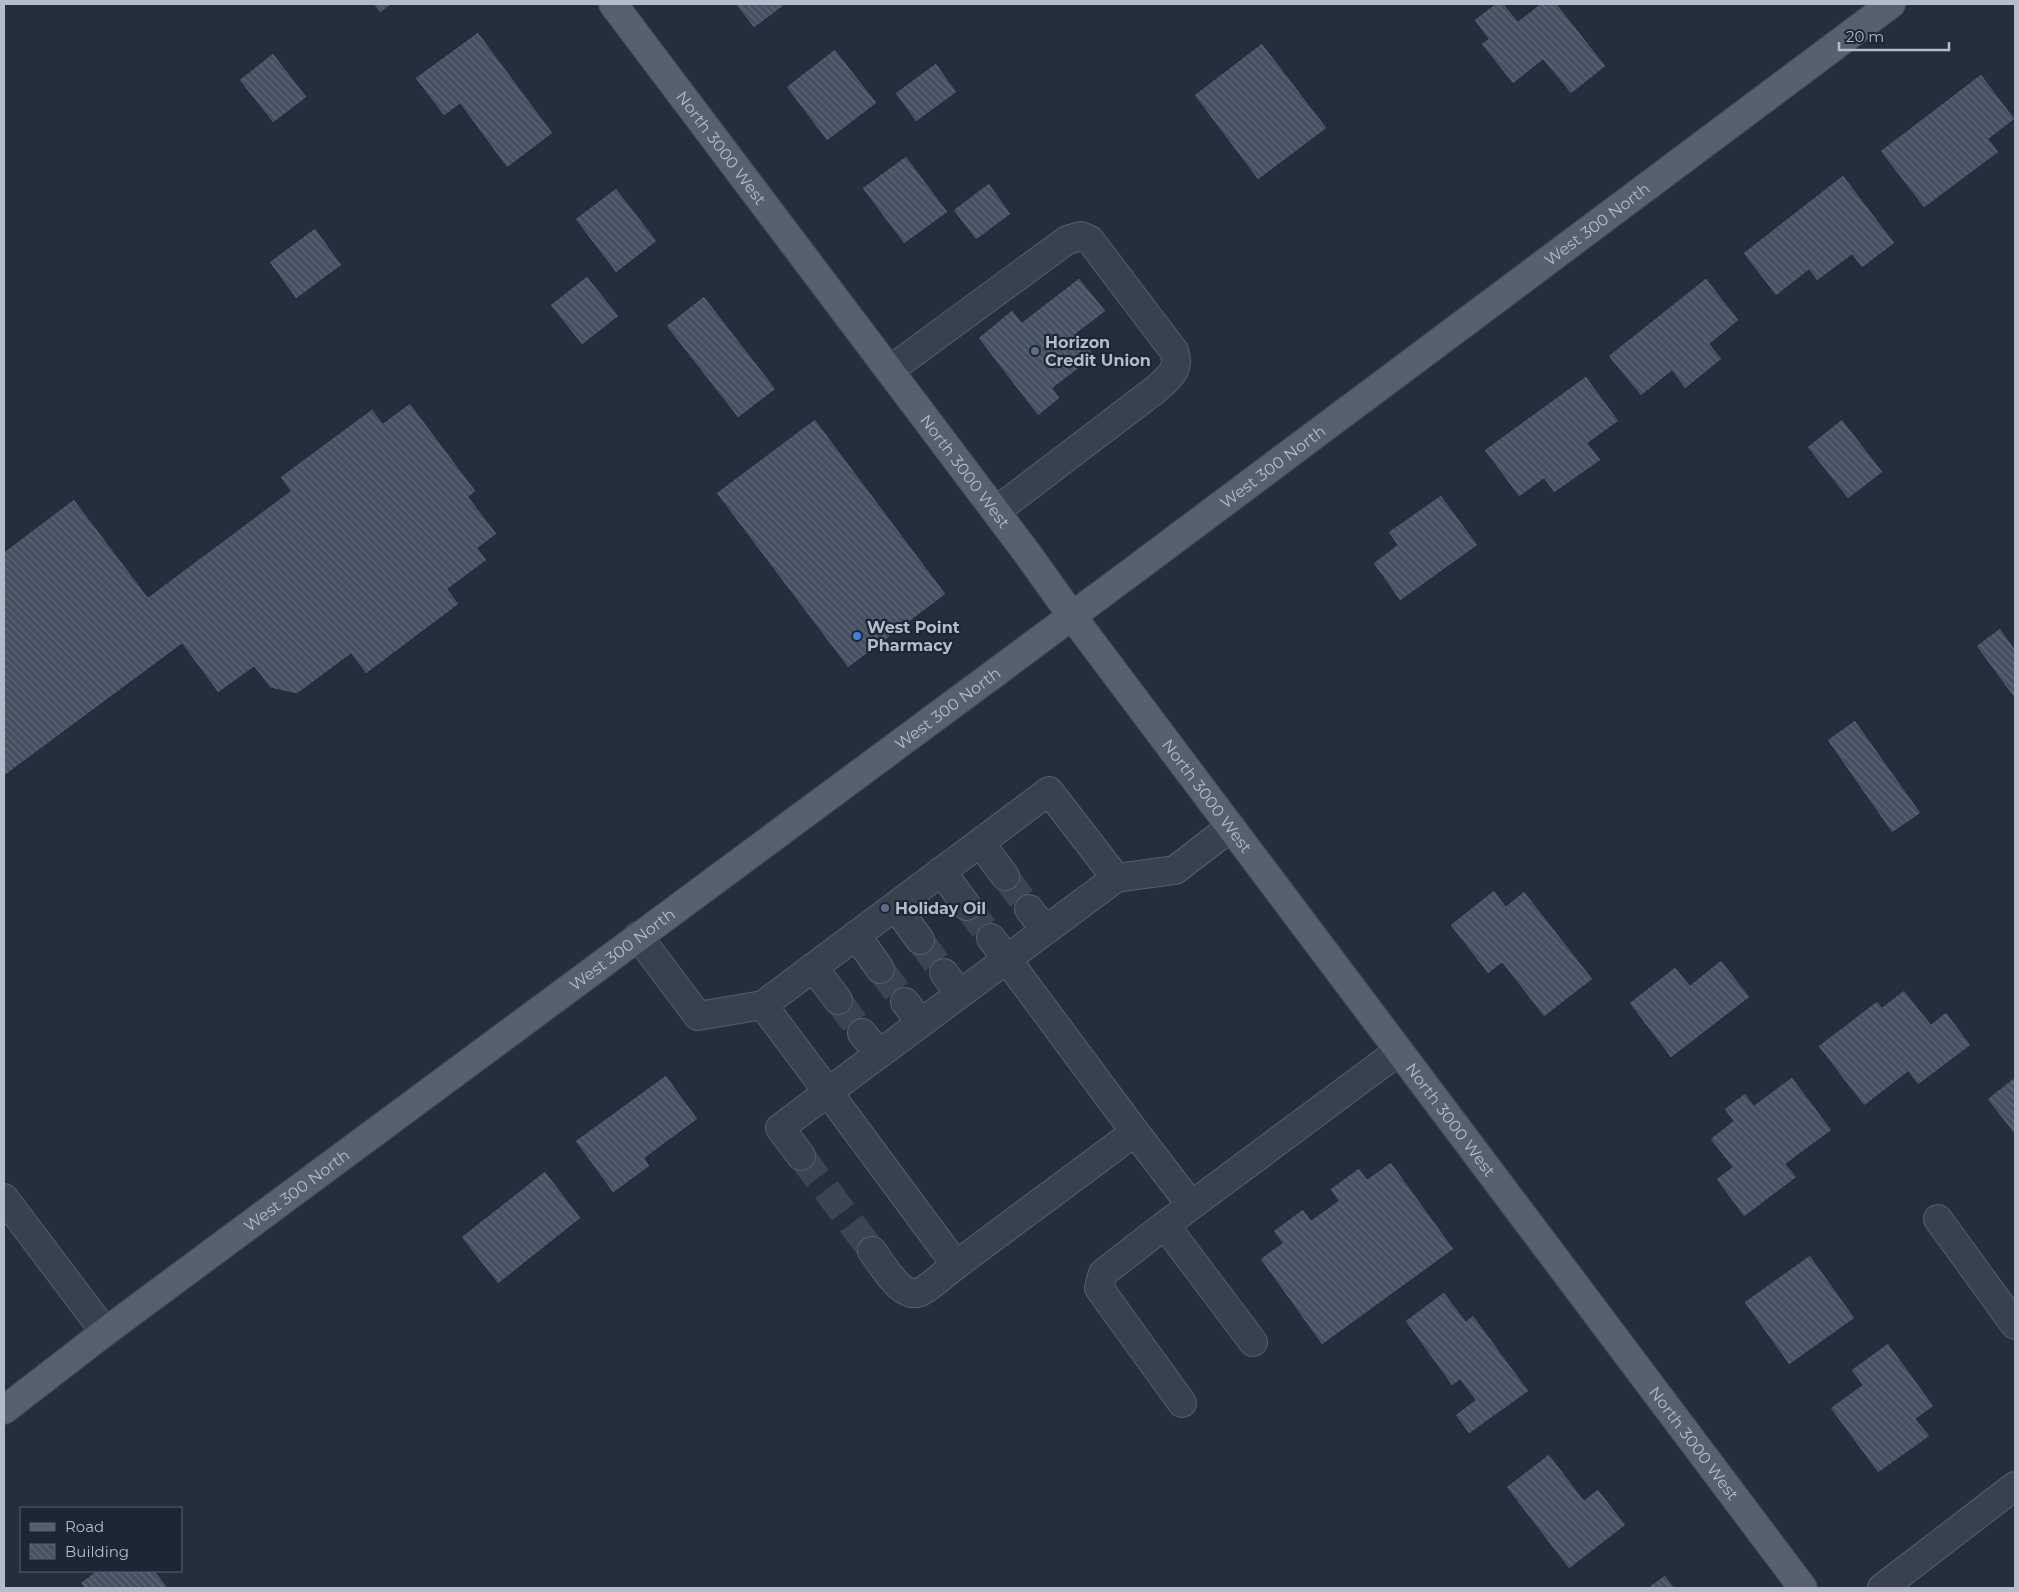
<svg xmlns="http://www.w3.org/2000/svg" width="2019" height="1592" viewBox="0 0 2019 1592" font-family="Montserrat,sans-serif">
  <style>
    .building { fill: url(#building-back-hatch); stroke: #1f2835 }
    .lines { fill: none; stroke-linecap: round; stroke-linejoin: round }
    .minor-tunnel { stroke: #3a4453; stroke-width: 28; stroke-dasharray: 28 14; stroke-linecap: butt }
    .minor-casing { stroke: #565f6c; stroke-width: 30 }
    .major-casing { stroke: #414a57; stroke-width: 30 }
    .minor { stroke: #38414e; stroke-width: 28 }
    .major { stroke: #56606e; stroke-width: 28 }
    .service-dot { fill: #5c6f8a; stroke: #1d2633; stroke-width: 2 }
    .shop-dot { fill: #3f7fe0; stroke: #1d2633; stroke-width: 2 }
    .labels { text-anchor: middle; stroke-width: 4.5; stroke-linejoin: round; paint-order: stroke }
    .street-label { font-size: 16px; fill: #b4bcc9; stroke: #1d2633 }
    .poi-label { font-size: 16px; font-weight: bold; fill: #b4bcc9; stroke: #1d2633; text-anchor: start }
  </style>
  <defs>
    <pattern id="building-back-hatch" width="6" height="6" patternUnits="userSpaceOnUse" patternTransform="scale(1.25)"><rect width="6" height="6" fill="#455162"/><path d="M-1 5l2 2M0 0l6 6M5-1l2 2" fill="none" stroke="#5d6877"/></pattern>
  </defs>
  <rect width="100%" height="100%" fill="#242f3e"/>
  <path class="building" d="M373,4H392L380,13Z
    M735,4H786L754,28Z
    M1495,4H1504L1518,21L1540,4H1557L1606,66L1571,94L1543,60L1513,84L1481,44L1488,39L1474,20Z
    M478,32L553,133L507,168L460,104L444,116L415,78Z
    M1262,43L1327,128L1258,180L1194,95Z
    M835,49L877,103L827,141L786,87Z
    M273,53L307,97L273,123L239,80Z
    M936,63L957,92L916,122L895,93Z
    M1981,74L2015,119L1989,139L1999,152L1924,208L1880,151Z
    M906,156L948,212L904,244L862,188Z
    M1843,175L1895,243L1862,268L1852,255L1817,281L1809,270L1776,296L1743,253Z
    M989,183L1011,214L976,240L953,210Z
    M616,188L657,241L616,273L575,219Z
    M315,228L342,265L296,299L269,262Z
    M587,276L619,316L582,345L550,305Z
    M1079,278L1106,311L1077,333L1095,356L1053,388L1060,398L1038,416L978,338L1012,310L1022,322Z
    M1706,278L1739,320L1710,344L1722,359L1685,389L1672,371L1641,396L1608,356Z
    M704,296L776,389L738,418L666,326Z
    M1586,376L1619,421L1588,443L1601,460L1554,493L1544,479L1519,497L1484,450Z
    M410,403L476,491L469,497L497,534L478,548L487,560L448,589L459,604L366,674L351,654L297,694L270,688L254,667L218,693L182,644L4,776V552L74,499L148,597L290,491L280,477L372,409L383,423Z
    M815,419L946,594L848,668L716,493Z
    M1842,419L1883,472L1848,499L1807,447Z
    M1441,495L1478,545L1400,601L1373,563L1397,545L1388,532Z
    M2000,628L2015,649V699L1976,646Z
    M1855,720L1921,813L1892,833L1827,740Z
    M1494,890L1506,906L1524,891L1593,979L1544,1017L1502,963L1488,974L1450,925Z
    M1721,960L1750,997L1671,1058L1629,1003L1675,967L1690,985Z
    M1904,990L1931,1024L1946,1012L1971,1045L1918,1085L1908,1072L1864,1106L1818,1046L1877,1001L1882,1007Z
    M666,1075L698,1119L645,1158L650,1166L613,1193L575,1141Z
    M1792,1077L1832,1130L1786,1164L1797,1177L1744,1217L1716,1179L1732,1167L1710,1139L1733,1121L1724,1109L1745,1093L1754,1105Z
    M2015,1077V1135L1987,1099Z
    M1391,1162L1454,1249L1322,1345L1260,1259L1282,1243L1273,1231L1303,1209L1311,1220L1338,1201L1330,1189L1359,1168L1367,1179Z
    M545,1171L581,1218L498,1284L461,1237Z
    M1810,1255L1855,1318L1789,1365L1744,1302Z
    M1444,1292L1466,1321L1473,1315L1529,1391L1469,1434L1455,1415L1475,1400L1460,1380L1452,1386L1405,1321Z
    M1888,1343L1934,1406L1916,1419L1930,1436L1878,1473L1830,1408L1862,1385L1851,1370Z
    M1549,1454L1584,1500L1598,1489L1626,1525L1569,1569L1506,1487Z
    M96,1571H155L168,1588H85L80,1583Z
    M1665,1575L1675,1588H1647Z"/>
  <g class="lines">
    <path class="minor-tunnel" d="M1005,876L1029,909
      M967,906L991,938
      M920,940L944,973
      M880,969L905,1002
      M838,1000L862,1033
      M801,1156L872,1251"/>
    <defs>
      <path id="minor" d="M890,370L1067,240L1081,236L1090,240L1174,351C1181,370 1168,378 1155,390L996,511
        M980,843L1005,876
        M941,871L967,906
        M1116,878L1049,791L763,1005L828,1092L1116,878L1175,870L1231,827
        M895,906L920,940
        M1029,909L1045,930
        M856,935L880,969
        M638,936L698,1016L763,1005
        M813,967L838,1000
        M944,973L960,994
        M905,1002L921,1023
        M862,1033L879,1054
        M1135,1132L1191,1205
        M801,1156L780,1128L828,1092L956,1265L1135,1132L991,938
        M4,1198L105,1332
        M1938,1219L2015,1325
        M1165,1225L1253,1342
        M872,1251C883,1265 902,1302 922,1291C934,1284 945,1273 956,1265
        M1182,1403L1099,1288L1103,1273L1165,1225L1399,1051
        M1882,1588L2015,1486"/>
      <g id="major">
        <path id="s1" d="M613,4L1027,553L1072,616L1803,1588"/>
        <path id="s2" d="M4,1410L105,1332L1126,576L1891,4"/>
      </g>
    </defs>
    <use href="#minor" class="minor-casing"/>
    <use href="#major" class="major-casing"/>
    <use href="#minor" class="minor"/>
    <use href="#major" class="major"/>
  </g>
  <g class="service-dot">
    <circle cx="1035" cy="351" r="5"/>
    <circle cx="885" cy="908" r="5"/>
  </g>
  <circle class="shop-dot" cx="857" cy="636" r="5"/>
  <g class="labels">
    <g class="street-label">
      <text dy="6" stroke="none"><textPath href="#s1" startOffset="180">North 3000 West</textPath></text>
      <text dy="6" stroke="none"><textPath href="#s2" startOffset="1986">West 300 North</textPath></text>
      <text dy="6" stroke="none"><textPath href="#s2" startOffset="1581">West 300 North</textPath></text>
      <text dy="6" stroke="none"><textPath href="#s1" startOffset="585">North 3000 West</textPath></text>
      <text dy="6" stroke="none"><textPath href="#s2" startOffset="1176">West 300 North</textPath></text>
      <text dy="6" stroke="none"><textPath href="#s1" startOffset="990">North 3000 West</textPath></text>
      <text dy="6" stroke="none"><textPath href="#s2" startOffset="771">West 300 North</textPath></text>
      <text dy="6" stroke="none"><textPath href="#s1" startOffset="1395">North 3000 West</textPath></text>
      <text dy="6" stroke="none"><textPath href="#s2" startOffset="366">West 300 North</textPath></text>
      <text dy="6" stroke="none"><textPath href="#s1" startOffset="1800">North 3000 West</textPath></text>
    </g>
    <g class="poi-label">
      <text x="1045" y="348">Horizon<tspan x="1045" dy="18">Credit Union</tspan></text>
      <text x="867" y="633">West Point<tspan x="867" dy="18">Pharmacy</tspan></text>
      <text x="895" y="914">Holiday Oil</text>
    </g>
  </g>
  <rect width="2019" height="1592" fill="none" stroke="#b4bcc9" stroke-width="10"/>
  <rect x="20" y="1507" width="162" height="65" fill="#1d2633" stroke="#59626f"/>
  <rect x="30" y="1523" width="25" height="8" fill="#56606e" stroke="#59626f"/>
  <text x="65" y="1532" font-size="15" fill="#b4bcc9">Road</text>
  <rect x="30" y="1544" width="25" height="15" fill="url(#building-back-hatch)" stroke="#59626f"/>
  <text x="65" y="1557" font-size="15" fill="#b4bcc9">Building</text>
  <path d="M1839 42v8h110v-8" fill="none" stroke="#b4bcc9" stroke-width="2.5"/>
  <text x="1846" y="42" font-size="15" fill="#b4bcc9" stroke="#1d2633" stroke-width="4" paint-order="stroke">20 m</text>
</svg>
